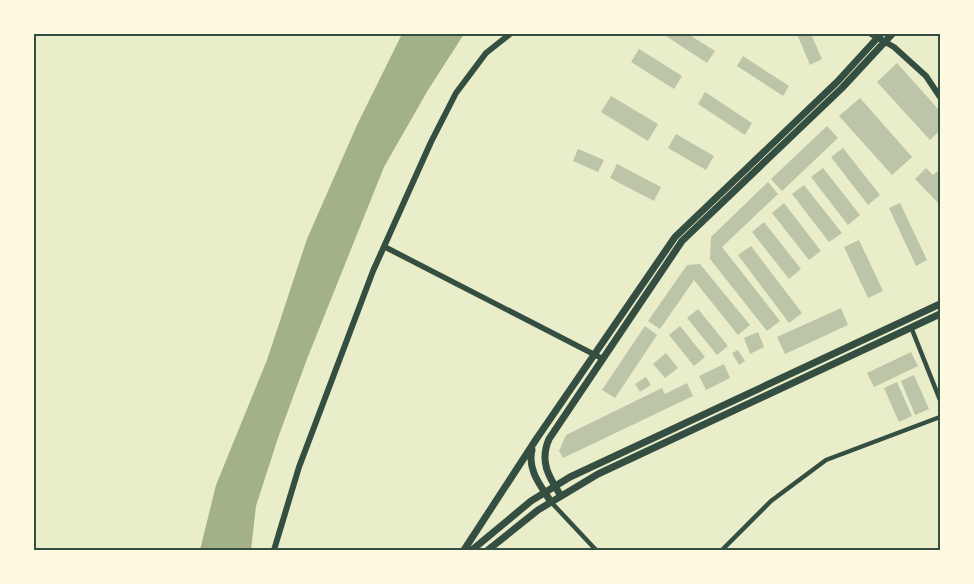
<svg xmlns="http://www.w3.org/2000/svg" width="974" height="584" viewBox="0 0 974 584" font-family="'Varela Round',sans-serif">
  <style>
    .water { fill: #a3b18a }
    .building { fill: #bcc5a7 }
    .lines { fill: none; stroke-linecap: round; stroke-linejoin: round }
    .minor { stroke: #344e41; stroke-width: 4.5 }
    .tertiary { stroke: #344e41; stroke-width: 5.5 }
    .secondary { stroke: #344e41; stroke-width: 6 }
    .primary { stroke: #344e41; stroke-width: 7 }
    .neatline { fill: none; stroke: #344e41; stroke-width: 2 }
  </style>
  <rect width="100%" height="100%" fill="#e9edc9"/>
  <path class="water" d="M402,34H464L428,90L384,167L307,359L278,438L256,506L251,550H200L216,485L267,360L307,239L357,125Z"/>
  <path class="building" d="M663,34H688L715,51L707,63Z
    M797,34H811L822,59L810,65Z
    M639,49L682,76L674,89L631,62Z
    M743,56L789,86L783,96L737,66Z
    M897,63L940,111V130L930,140L877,82Z
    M705,92L752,123L745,135L698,104Z
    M611,96L658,124L648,141L601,112Z
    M860,98L912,157L892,175L839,116Z
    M827,126L838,138L782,191L771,179Z
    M676,134L714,156L706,170L668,148Z
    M843,148L880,195L868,205L831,157Z
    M578,149L604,160L598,172L573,161Z
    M617,164L661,187L654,201L610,178Z
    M823,168L860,215L848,225L811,177Z
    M926,168L933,175L938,171L940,174L939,204L915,179Z
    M768,182L778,194L722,247L780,321L767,331L710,259L711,237Z
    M804,185L842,233L829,242L792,194Z
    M784,203L821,251L809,260L772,213Z
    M900,203L927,260L916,266L889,208Z
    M764,222L801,269L789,279L752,232Z
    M859,240L883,291L868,298L844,247Z
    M751,246L802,313L789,323L738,255Z
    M700,264L750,325L738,335L694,280L660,329L648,321L687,265Z
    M841,308L848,325L785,354L777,337Z
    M698,309L728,346L717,355L687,318Z
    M645,326L657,335L615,398L602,390Z
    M680,326L705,357L694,366L669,335Z
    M758,332L764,347L750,354L744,338Z
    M738,350L745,361L739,365L732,353Z
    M911,352L918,366L874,387L867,373Z
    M666,353L678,368L665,378L653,364Z
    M724,364L730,378L706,390L699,376Z
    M914,375L929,409L915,415L901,381Z
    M646,377L651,385L640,392L635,384Z
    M897,382L912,416L899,422L884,388Z
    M687,383L693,396L563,458L559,451L566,435L662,388L665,394Z"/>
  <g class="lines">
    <path class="minor" d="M911,327L940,400
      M551,502L596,550
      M722,550L771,501L826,460L940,417"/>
    <path class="tertiary" d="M385,247L603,359"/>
    <path class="secondary" d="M871,34L894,47L926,76L940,97
      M274,550L299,467L373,271L431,142L456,93L486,53L510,34"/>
    <path class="primary" d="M532,450C527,470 541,486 551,502
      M561,496C549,477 539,462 549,439L682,241L842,88L892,34
      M464,550L537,438L675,237L837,82L881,34
      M472,550L531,501L570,477L940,304
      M488,550L538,510L598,474L940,314"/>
  </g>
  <rect width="974" height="584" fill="none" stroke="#fefae0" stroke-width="70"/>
  <rect x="35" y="35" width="904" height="514" class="neatline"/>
</svg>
